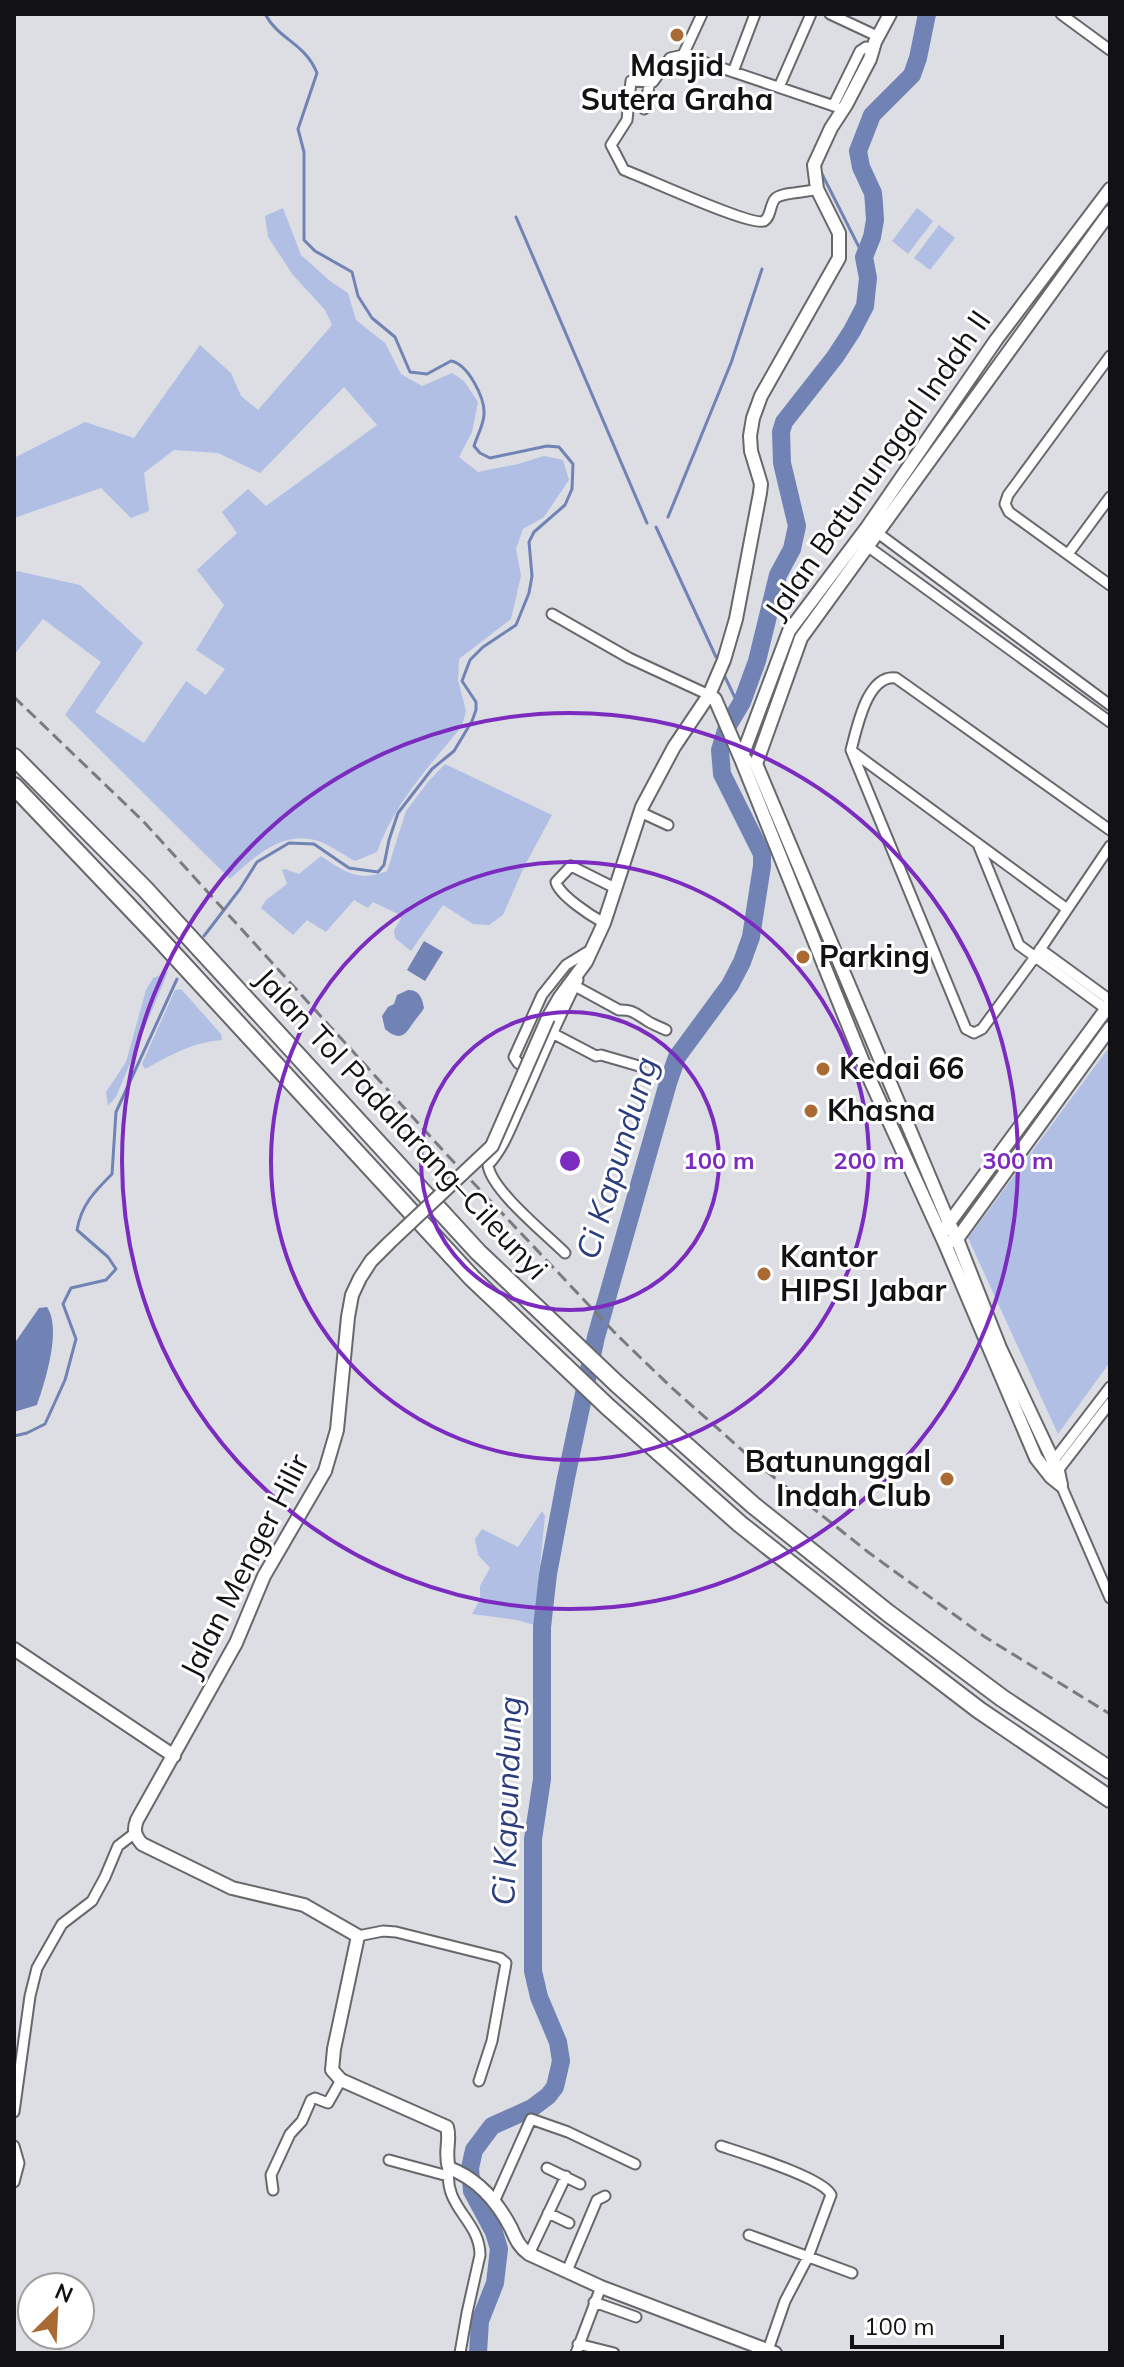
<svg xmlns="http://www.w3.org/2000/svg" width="1124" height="2367" viewBox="0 0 1124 2367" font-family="Mulish,sans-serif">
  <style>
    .green { fill: #b1bfe4 }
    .water { fill: #7183b5 }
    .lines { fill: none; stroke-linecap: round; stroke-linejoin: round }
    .stream { stroke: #7183b5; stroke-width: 3 }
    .river { stroke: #7183b5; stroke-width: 18 }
    .street-casing { stroke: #66686b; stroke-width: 13 }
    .secondary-casing { stroke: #66686b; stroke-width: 16 }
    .highway-casing { stroke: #66686b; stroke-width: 20 }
    .street { stroke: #fff; stroke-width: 9 }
    .secondary { stroke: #fff; stroke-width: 12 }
    .highway { stroke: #fff; stroke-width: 16 }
    .rail { stroke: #7a7b7e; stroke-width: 3; stroke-dasharray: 12 6; stroke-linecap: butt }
    .secondary-bridge-casing { stroke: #66686b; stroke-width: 16; stroke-linecap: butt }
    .secondary-bridge { stroke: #fff; stroke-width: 12 }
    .ring { fill: none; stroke: #7b2cbf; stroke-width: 4 }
    .poi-dot { fill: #aa6a33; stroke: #fff; stroke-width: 3 }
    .labels { text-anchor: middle; stroke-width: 6; stroke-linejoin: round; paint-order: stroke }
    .poi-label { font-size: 30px; font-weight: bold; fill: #121214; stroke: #fff; text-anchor: start }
    .street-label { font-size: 30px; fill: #121214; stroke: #fff }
    .water-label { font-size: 32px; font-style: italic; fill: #2b3d7d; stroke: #fff }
    .centre { fill: #7b2cbf; stroke: #fff; stroke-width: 4 }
    .ring-label { font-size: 24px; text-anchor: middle; font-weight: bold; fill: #7b2cbf; stroke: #fff; stroke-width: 6; stroke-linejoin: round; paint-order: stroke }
  </style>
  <rect width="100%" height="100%" fill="#dcdee3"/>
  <path class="green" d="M283,208L301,255L330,281L348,293L356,320L385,343L401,374L422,386L452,373L464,381L478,402L472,432L459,457L478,472L518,464L544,456L563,460L569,480L544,517L523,529L516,549L521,576L511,619L459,659L458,680L466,711L462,726C430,765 394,804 377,852L355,861C344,855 333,847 321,842C285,828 255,856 230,879L65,715L101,662L43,619L14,655V576L17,571L80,585L143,643L95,712L144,743L186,681L206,695L225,669L196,650L224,605L197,570L237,533L222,512L248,489L266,506L377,425L344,387L260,473L218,453L174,450L144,473L149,511L131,518L101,488L14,518V458L85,422L134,438L200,345L231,373L241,396L258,410L332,325L325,310L293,275L268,237L265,216Z
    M917,208L933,221L908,254L892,241Z
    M939,225L955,238L930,270L914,258Z
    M445,764L552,815L523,869L503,915L489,925L473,924L443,905L411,951L395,938L394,930L401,919L398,914L373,902L368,908L354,900L326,932L307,920L293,935L261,908L266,900L287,884L282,870L285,869L299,874L321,856C344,871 358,883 387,871L406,811L428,782Z
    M168,972L116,1097L108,1106L106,1092L126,1062L146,990L153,978Z
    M181,989L221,1034L222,1040C193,1042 171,1055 145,1069L142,1064L175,990Z
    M1110,1046V1362L1058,1434L968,1238Z
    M542,1511L545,1516L534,1625L517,1620L472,1614L480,1600V1586L490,1568L478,1555L475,1539L482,1529L518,1547Z"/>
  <path class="water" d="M424,941L443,952L425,981L407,970Z
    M408,990C419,990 422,997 424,1008C422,1012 419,1015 416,1019C406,1032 403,1044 385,1029L382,1016L388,1007L394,1004L397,995Z
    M47,1307C62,1329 45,1382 37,1405L14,1412V1344L39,1308Z"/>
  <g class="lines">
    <path class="stream" d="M821,172L864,257
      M516,217L647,523
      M668,517L731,363L762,269
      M656,527L716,657
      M725,677L739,706
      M204,936L240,889L257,862L289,843L314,844L349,868L378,872L384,865L389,840L398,813L432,769L454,751L472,721L476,710V702L462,681L470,660L483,647L516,625L529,593L532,576L529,542L534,532L565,505L572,489L573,464L559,447L547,446L490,458L480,453L474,446C477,436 484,424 484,414C485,398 468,364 451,361L427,374L410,372L395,337L372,318L358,296L352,272L315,251L304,240V152L298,129L317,73C305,43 279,40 265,14
      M14,1436L27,1433L45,1424L65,1380L76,1339L63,1304L71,1288L106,1280L116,1269L108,1257L77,1230C81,1205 95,1191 112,1174L116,1112L177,979"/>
    <path class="river" d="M478,2353L480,2321L495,2283L499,2249L494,2232L472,2191L470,2168L474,2150L492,2126L532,2108L548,2096L555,2087L561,2061L558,2042L539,1997L533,1971V1839L542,1779V1627L548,1574L566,1478L596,1337L668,1083L677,1057L730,985L742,962L751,937L762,866V854L722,774L720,750L727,727L742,702L757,661L778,575L792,549L797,526L782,463L781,432L784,422L835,357L852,331L865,306L868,278L864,257L872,237L875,220L874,204L873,193L861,167L858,151L872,115L912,75L918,58L927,14"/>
    <defs>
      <path id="street" d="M830,14L877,36
        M1061,14L1110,50
        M683,55L670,58L653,82L631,81L627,120L611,145L624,170C644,177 751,227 764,221C771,217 770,204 775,199C780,192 806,193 817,189
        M683,55L843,109
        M683,55L702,14
        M733,72L755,14
        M779,87L811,14
        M833,106L860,51L866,47L873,48
        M644,109L650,82
        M1110,356L1008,495L1005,504L1009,512L1110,585
        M875,531L1110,705
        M863,543L1110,722
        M1068,554L1110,497
        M552,614L629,658L709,695
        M851,750L966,1029L974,1033L982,1029L1035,957L1110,846
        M851,750C857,728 867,674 896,678L1110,830
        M853,752L1067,909
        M640,812L668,825
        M978,844L1019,945L1109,1011
        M604,923C591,916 559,895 556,882L571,866L615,888
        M1040,949L1110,1000
        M575,986L619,1010C632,1009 636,1014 646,1020C651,1024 660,1027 666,1030
        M554,1034L596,1056L601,1055L639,1066
        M528,1070L518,1063L514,1057L542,995L566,965L592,949
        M565,1253C546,1234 491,1190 488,1165C504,1148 511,1126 521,1105C540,1063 557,1020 578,980
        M1051,1464L1110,1387
        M1056,1473L1110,1403
        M1061,1485L1110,1598
        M358,1936L383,1931L396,1932L500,1958L506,1963L492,2041L479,2081
        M14,2112L30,1996L37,1968L62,1924L92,1901L105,1877L118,1846L135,1833
        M14,2146L19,2163L14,2182
        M721,2146C742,2153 824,2178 831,2195L808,2257L785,2301L768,2350
        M389,2160L448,2176
        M449,2168C443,2208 480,2220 480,2255L467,2313L460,2353
        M547,2168L580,2184
        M273,2190L271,2175L290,2134L302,2121L311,2100L315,2098L328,2103L341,2080
        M494,2202L531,2119L568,2132L635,2164
        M548,2213L569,2223
        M749,2235L852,2273
        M529,2254L566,2176
        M567,2271L597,2200L605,2196
        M594,2302L636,2317
        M578,2344L614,2353
        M576,2353L601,2287"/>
      <path id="secondary" d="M709,695L715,699L741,759L746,760
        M548,1018L560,997L586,962L604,923L642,807L674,747L709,695L724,660L736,619L760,493L761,484L751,451L750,436L753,418L761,396L839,258V233L817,189L814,165L831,128L846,105L870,59L875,42L890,14
        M949,1223L756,764L801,638L1110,212
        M949,1223L1110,1004
        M941,1235L949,1223L957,1239L945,1244L871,1082L741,759L789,631L868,526L996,340L1110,189
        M945,1244L1036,1458L1051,1477L1061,1485L1058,1471L1000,1348L957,1239L1110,1028
        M325,1471L264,1576L236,1643L137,1820C133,1830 135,1836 142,1844L232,1888L304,1905L358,1936L334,2049L332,2070L341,2080L447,2127C451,2140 444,2152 449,2168C478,2179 497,2201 511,2228C516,2239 519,2247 529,2254L601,2287L775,2353
        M14,1649L174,1756"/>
      <path id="highway" d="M14,757L145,889L478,1252L617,1384L753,1505L888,1613L1002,1698L1110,1770
        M14,786L157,936L472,1278L608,1407L740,1524L869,1626L979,1710L1110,1799"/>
    </defs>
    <use href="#street" class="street-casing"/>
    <use href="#secondary" class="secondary-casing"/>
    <use href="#highway" class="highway-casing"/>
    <use href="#street" class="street"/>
    <use href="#secondary" class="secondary"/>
    <use href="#highway" class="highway"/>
    <path class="rail" d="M14,697L143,821L449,1157L618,1336L671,1387L761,1467L868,1552L985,1637L1110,1714"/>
    <defs>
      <path id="secondary-bridge" d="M325,1471L337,1430L348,1317L352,1295L360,1278L371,1261L389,1243L492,1146L548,1018"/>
    </defs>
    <use href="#secondary-bridge" class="secondary-bridge-casing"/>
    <use href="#secondary-bridge" class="secondary-bridge"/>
  </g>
  <g class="ring">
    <circle cx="570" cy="1161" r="149"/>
    <circle cx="570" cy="1161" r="299"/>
    <circle cx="570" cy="1161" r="448"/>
  </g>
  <g class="poi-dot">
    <circle cx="677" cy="35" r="8"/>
    <circle cx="803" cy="957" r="8"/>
    <circle cx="823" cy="1069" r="8"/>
    <circle cx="811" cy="1111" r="8"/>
    <circle cx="764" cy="1274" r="8"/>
    <circle cx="947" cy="1479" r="8"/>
  </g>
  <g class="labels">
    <g class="poi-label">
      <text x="677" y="76" text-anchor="middle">Masjid<tspan x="677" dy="34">Sutera Graha</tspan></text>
      <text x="819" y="967">Parking</text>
      <text x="839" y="1079">Kedai 66</text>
      <text x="827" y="1121">Khasna</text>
      <text x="780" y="1267">Kantor<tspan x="780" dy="34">HIPSI Jabar</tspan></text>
      <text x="931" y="1472" text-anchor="end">Batununggal<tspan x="931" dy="34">Indah Club</tspan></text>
    </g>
    <g class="street-label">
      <text transform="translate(878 465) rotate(-55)" y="10">Jalan Batununggal Indah II</text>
      <text transform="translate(401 1124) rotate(47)" y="10">Jalan Tol Padalarang–Cileunyi</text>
      <text transform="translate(245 1566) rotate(-63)" y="10">Jalan Menger Hilir</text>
    </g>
    <g class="water-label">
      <text transform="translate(617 1158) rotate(-73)" y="11">Ci Kapundung</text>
      <text transform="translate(507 1801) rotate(-88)" y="11">Ci Kapundung</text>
    </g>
  </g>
  <circle cx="570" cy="1161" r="12" class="centre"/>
  <g class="ring-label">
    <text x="719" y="1169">100 m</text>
    <text x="869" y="1169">200 m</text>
    <text x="1018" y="1169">300 m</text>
  </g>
  <rect width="1124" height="2367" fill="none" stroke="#121214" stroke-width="32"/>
  <g transform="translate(56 2311) rotate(24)"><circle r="38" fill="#ffffff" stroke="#a0a0a1" stroke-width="2"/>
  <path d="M0-6L14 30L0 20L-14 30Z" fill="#aa6a33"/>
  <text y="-12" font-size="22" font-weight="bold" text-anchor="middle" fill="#121214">N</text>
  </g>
  <path d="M852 2335v12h150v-12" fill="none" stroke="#121214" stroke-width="4"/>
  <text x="864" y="2335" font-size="24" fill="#121214" stroke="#ffffff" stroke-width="6" paint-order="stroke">100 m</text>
</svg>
